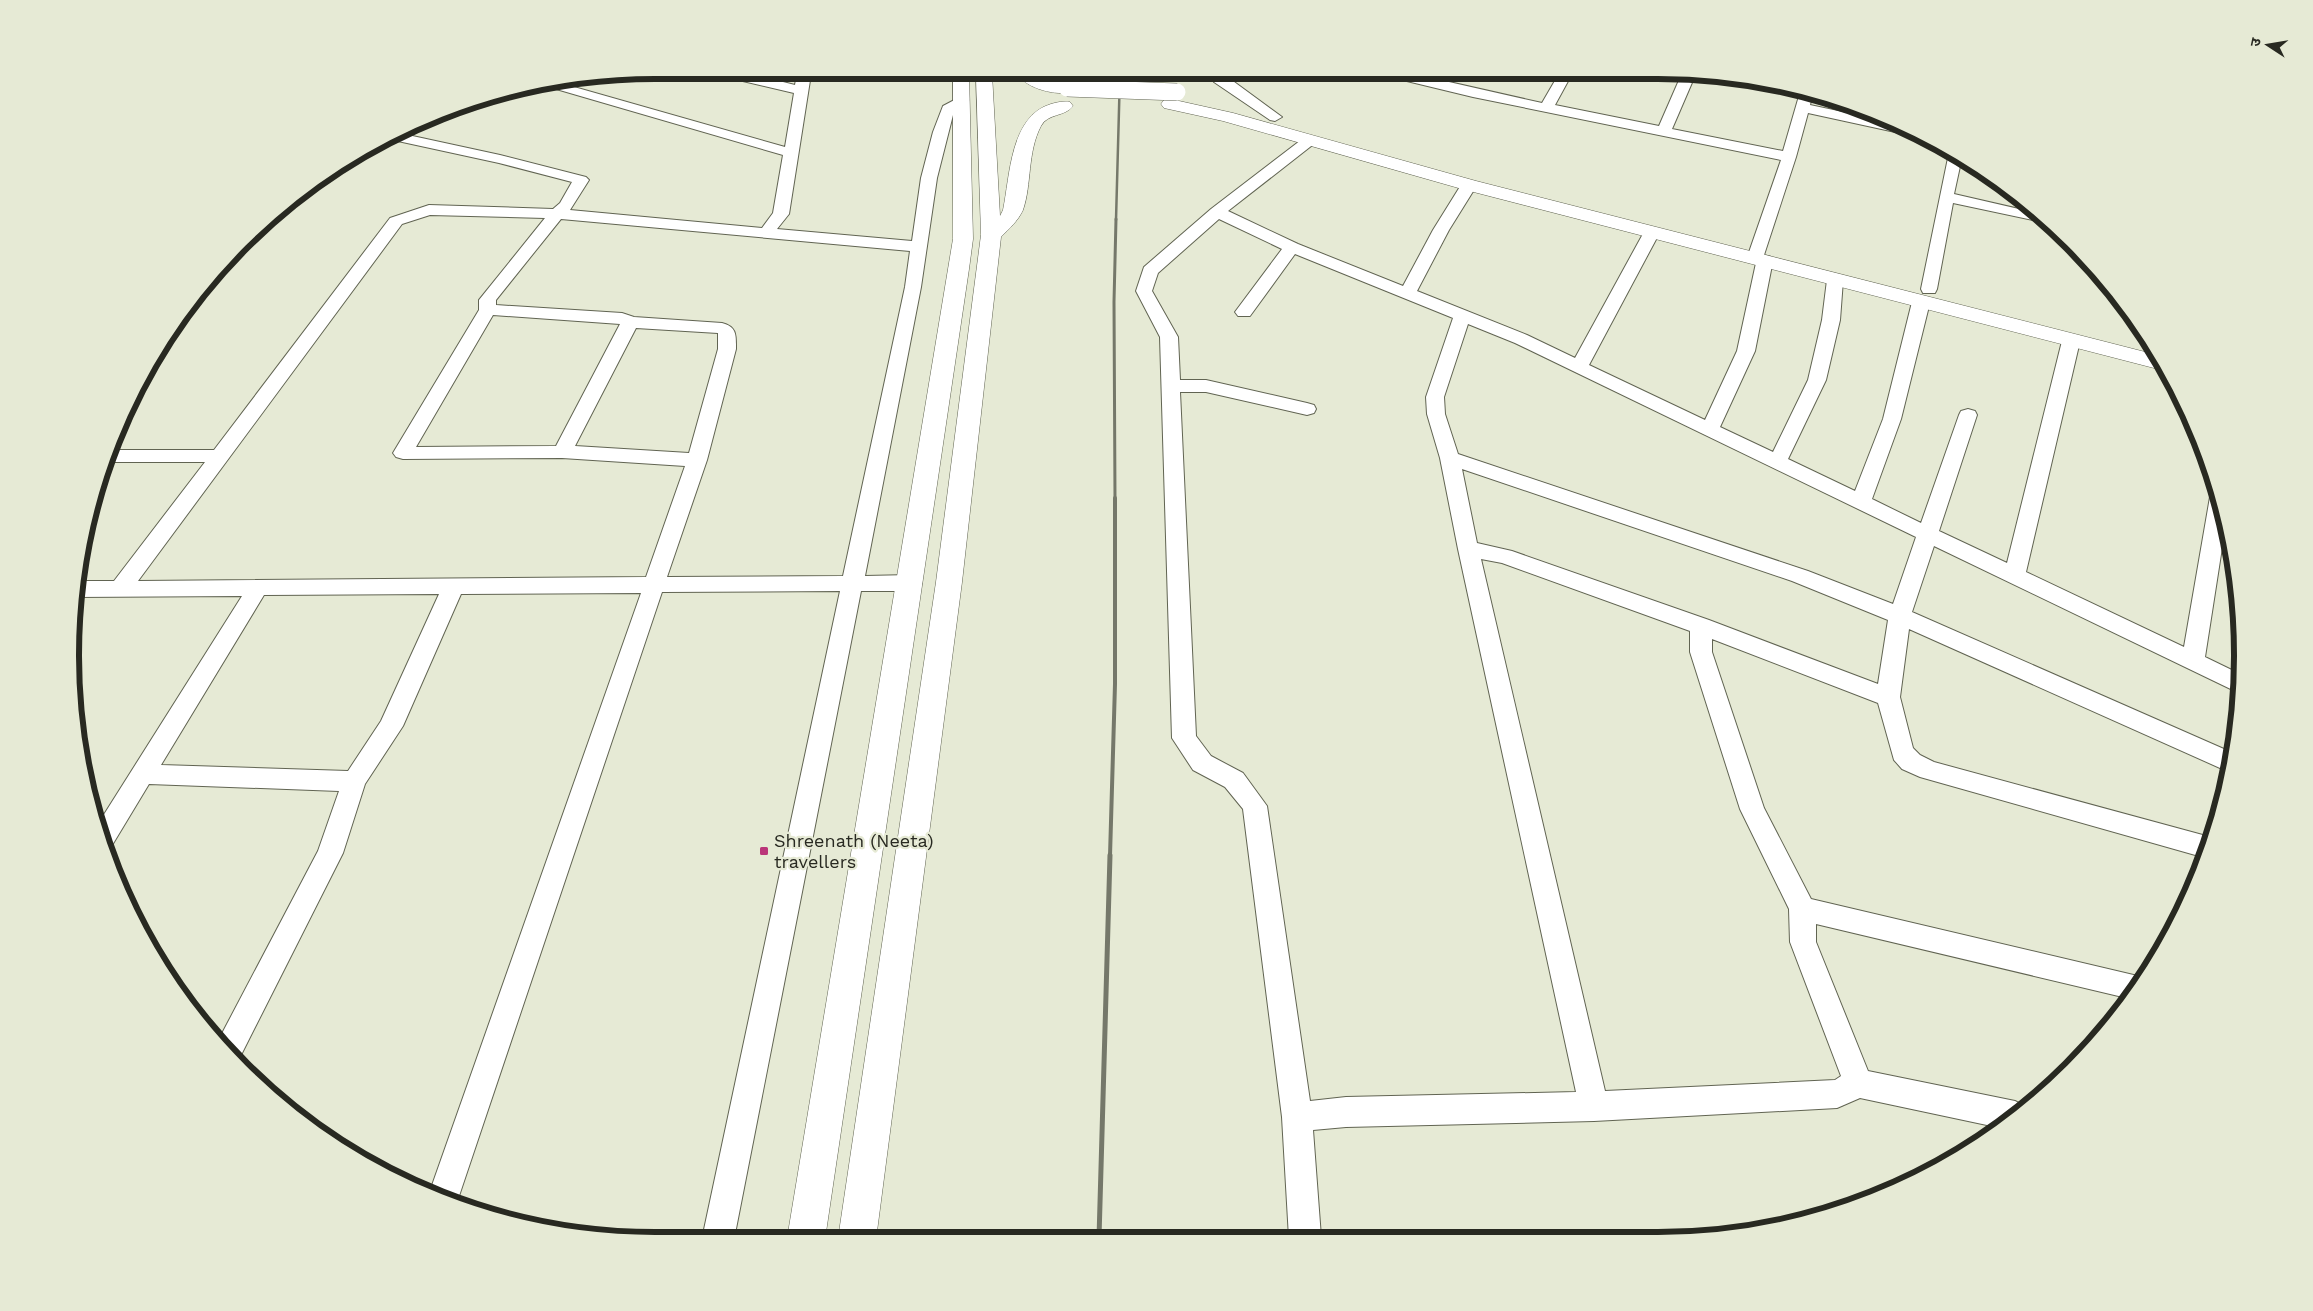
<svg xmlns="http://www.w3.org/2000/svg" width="2313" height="1311" viewBox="0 0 2313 1311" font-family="'Work Sans','Noto Sans Devanagari',sans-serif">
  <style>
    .green { fill: #e1b78f }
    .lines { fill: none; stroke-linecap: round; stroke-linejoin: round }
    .minor-casing { stroke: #616452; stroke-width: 2 }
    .tertiary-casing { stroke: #616452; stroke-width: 1 }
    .minor { fill: #fff; fill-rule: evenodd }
    .tertiary { fill: #fff; fill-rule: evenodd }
    .rail-far3 { stroke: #75786a; stroke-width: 2.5 }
    .rail-far2 { stroke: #75786a; stroke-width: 3 }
    .rail-far1 { stroke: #75786a; stroke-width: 4 }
    .rail { stroke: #75786a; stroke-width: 5 }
    .tertiary-bridge-casing { stroke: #616452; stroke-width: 18; stroke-linecap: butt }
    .tertiary-bridge { stroke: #fff; stroke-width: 17 }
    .poi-dot { fill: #ba3579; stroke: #e6ead5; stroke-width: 2 }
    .labels { text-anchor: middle; stroke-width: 4.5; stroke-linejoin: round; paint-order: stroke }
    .poi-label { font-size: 18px; fill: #282921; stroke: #e6ead5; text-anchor: start }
    .rim { fill: none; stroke: #282921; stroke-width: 6 }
  </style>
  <rect width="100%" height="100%" fill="#e6ead5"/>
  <path class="green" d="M1834,100L1884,121L1835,111Z"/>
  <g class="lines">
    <defs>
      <path id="minor" d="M1683,71H1697L1672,129L1783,151L1801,89L1813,92L1810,105L1885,121L1914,134L1909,135L1808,113L1796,157L1764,255L1771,257L1773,260L1755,351L1720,427L1773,452L1808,380L1822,320L1827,280L1829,276H1841L1843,280L1840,320L1826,380L1788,459L1855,491L1883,419L1912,302L1915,298H1927L1930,302L1901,419L1872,499L1921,523L1959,415L1961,411L1968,409L1975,411L1977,415L1939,531L2007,563L2062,341L2065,337H2077L2080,341L2026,572L2184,647L2210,497L2213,492L2218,491L2226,522L2205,657L2240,674L2239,693L1934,546L1912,612L2233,753L2229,772L1909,629L1900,697L1913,748L1920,755L1934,762L2210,837L2213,838L2206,858L1920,777L1902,769L1894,760L1878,703L1712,639V652L1764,808L1811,899L2142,977L2127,998L1816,924V942L1868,1071L2015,1101L2026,1107L2001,1128L1860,1098L1837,1108L1594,1121L1346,1127L1313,1130L1321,1237L1289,1238L1282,1117L1243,809L1225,787L1193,770L1172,738L1160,337L1136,291L1144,267L1211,209L1305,137H1315L1317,140L1315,143L1228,211L1298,244L1403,286L1433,230L1461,185L1464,182H1474L1477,185L1449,230L1417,291L1527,335L1575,358L1644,232L1646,229H1658L1660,232L1589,365L1705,420L1737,351L1756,263L1749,261L1747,258L1781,160L1473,97L1382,75L1380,72H1405L1542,103L1560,72H1573L1555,105L1659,126ZM1219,219L1282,249L1235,312L1238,316H1250L1295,254L1453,318L1426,397L1427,414L1440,458L1458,549L1576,1092L1346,1097L1310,1101L1267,806L1243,773L1211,756L1196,736L1180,392H1206L1307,415L1314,413L1316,409L1314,405L1307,403L1206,380H1180L1178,337L1152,291L1158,273ZM1468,324L1515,343L1916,537L1893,604L1808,571L1458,454L1445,414L1444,397ZM1462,469L1792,581L1888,620L1878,684L1709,620L1512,551L1477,543ZM1481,559L1502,563L1690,631V652L1740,809L1789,909L1790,942L1841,1076L1835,1080L1605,1091Z
        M1208,73H1222L1282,117L1275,121L1270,120L1214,82Z
        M751,74L795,85L797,74H811L789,214L777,229L912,241L921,178L933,132L943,106L962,96L969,100L954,111L937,178L921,287L865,576L911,575L919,578L922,583L919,588L911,591H861L734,1239H702L840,591L662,592L457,1202L430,1191L641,593L461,594L403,726L365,784L343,853L237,1063L217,1043L318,851L339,791L149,784L111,847L105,849L98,824L242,596L75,597V581H114L205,462H106L110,450H214L390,218L429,205L553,209L560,203L572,182L499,163L384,138L394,132L500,155L586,177L589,180L570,210L762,228L773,213L783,155L539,84L553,81L785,147L794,93L730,78L728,75ZM430,215L545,218L479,300V310L393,453L396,457L403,459L562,458L685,466L646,577L138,581L402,224ZM561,219L910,251L905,287L843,576L667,577L707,460L736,349C736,335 737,327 722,323L634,317L622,313L496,305V300ZM493,315L620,324L556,446L416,447ZM636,328L718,333V349L689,453L575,446ZM439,594L381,721L348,771L161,765L264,595Z
        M1952,150L1962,157L1954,194L2041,214L2052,224L1953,203L1937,289L1935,293H1923L1921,289L1949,153Z"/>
      <path id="tertiary" d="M1035,73L1049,80L1073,84L1075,88L1073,92C1056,96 1027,89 1017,74Z
        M953,74H969L973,239L969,269L825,1239H787L953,239Z
        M976,74H992L1000,216L1003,210C1010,176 1010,116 1051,104C1058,102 1063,101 1070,102L1073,106C1065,117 1048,113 1041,126C1027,153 1032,184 1023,210C1018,221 1009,229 1001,237L962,582L876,1239H838L936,582L981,235Z
        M1170,99L1233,113L1476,181L2157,355L2165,369L2154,368L1462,189L1223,121L1164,108L1161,104L1164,100Z"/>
    </defs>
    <use href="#minor" class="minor-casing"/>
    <use href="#tertiary" class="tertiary-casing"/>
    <use href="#minor" class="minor"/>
    <use href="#tertiary" class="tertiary"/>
    <path class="rail-far3" d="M1116,220L1120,73"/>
    <path class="rail-far2" d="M1115,499L1114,302L1116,219"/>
    <path class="rail-far1" d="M1110,856L1115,684V498"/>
    <path class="rail" d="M1099,1238L1110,855"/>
    <defs>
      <path id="tertiary-bridge" d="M1067,88L1177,92"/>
    </defs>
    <use href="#tertiary-bridge" class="tertiary-bridge-casing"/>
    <use href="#tertiary-bridge" class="tertiary-bridge"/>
  </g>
  <rect class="poi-dot" x="759" y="846" width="10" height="10" rx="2.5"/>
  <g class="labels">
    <g class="poi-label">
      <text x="774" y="847">Shreenath (Neeta)<tspan x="774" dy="21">travellers</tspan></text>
    </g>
  </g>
  <path d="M0 0H2313V1311H0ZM655 79H1658A576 576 0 0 1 2234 655V656A576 576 0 0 1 1658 1232H655A576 576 0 0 1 79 656V655A576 576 0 0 1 655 79Z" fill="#e6ead5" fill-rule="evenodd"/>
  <path class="rim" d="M655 79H1658A576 576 0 0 1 2234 655V656A576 576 0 0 1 1658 1232H655A576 576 0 0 1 79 656V655A576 576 0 0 1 655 79Z"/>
  <g transform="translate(2268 45) rotate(282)" stroke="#e6ead5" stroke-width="4" paint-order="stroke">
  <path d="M0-4L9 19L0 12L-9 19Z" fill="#282921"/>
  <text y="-8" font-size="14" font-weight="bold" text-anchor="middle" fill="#282921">उ</text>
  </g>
</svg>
